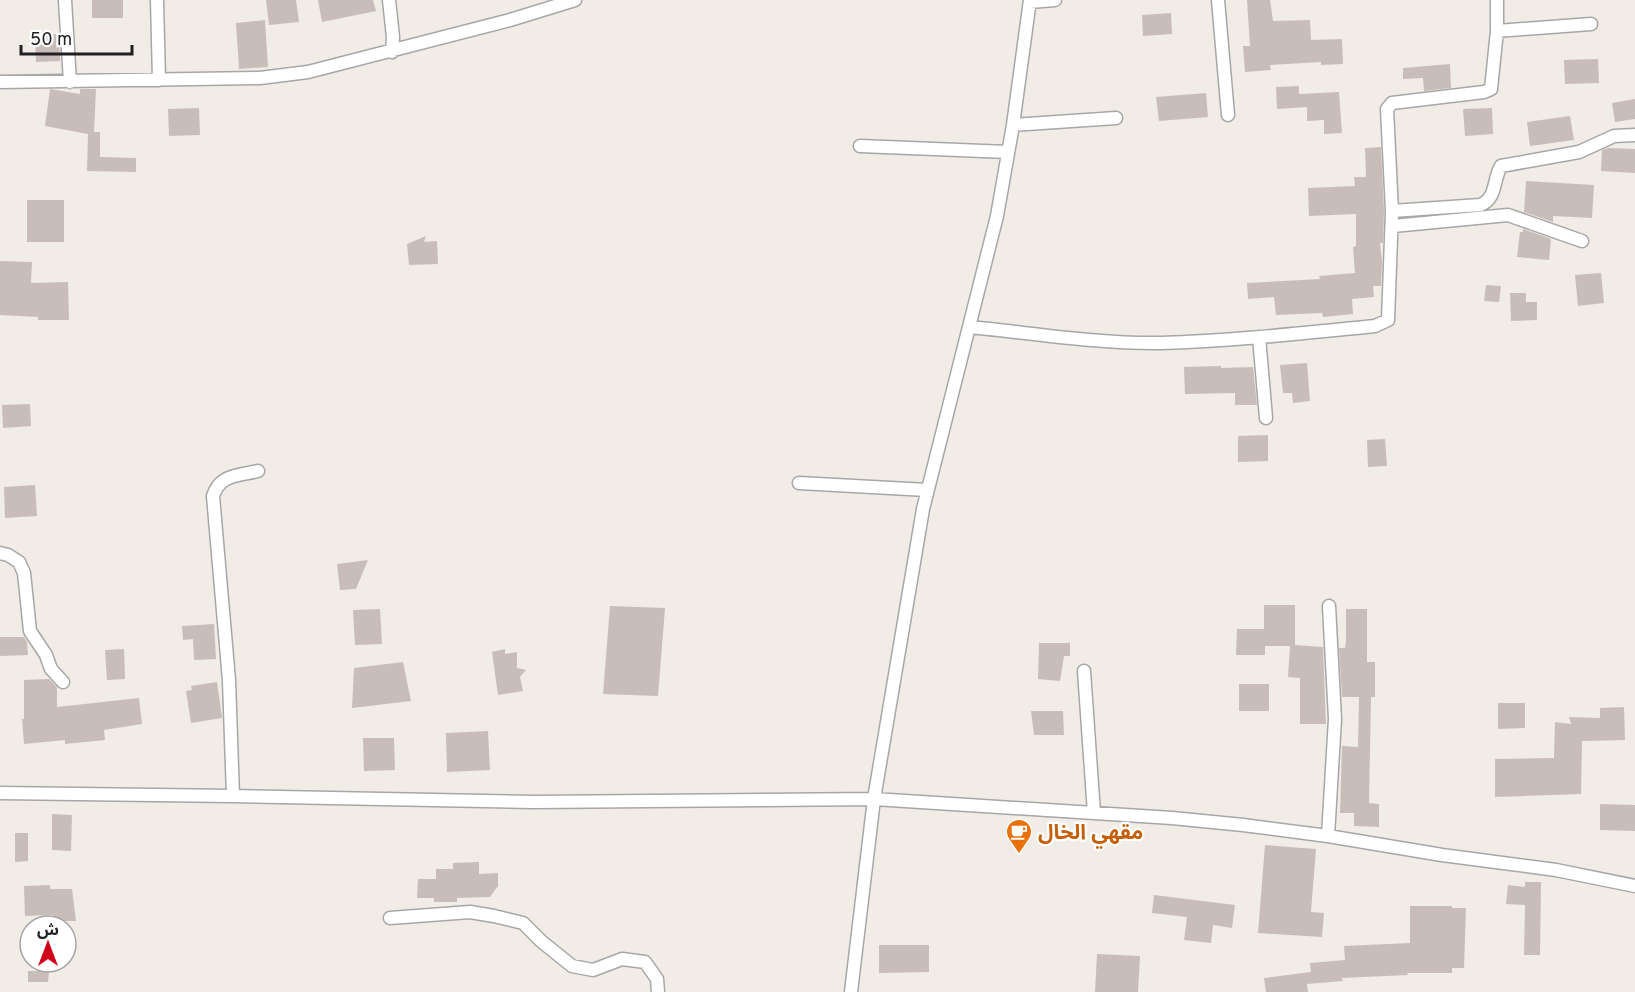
<svg xmlns="http://www.w3.org/2000/svg" width="1635" height="992" viewBox="0 0 1635 992" font-family="Overpass,'Noto Sans Arabic',sans-serif">
  <style>
    .building { fill: #c9bdb9 }
    .lines { fill: none; stroke-linecap: round; stroke-linejoin: round }
    .street-casing { stroke: #a7a7a7; stroke-width: 15 }
    .street { stroke: #fff; stroke-width: 12 }
    .labels { text-anchor: middle; stroke-width: 4.5; stroke-linejoin: round; paint-order: stroke }
    .food-label { font-size: 21px; font-weight: bold; fill: #c56008; stroke: #fff; text-anchor: start }
  </style>
  <rect width="100%" height="100%" fill="#f1ece6"/>
  <path class="building" d="M92,0H123V18H92Z
    M266,0H296L299,22L269,25Z
    M318,0H373L376,11L322,22Z
    M1247,0H1270L1273,21L1310,20L1311,40L1342,39L1343,64L1321,65V62L1270,65L1271,70L1245,72L1243,46H1250Z
    M1171,13L1172,34L1143,36L1142,15Z
    M265,20L268,67L239,69L236,23Z
    M59,34L60,61L36,62L35,35Z
    M1598,59L1599,83L1565,84L1564,60Z
    M1450,64L1451,88L1424,91L1423,78L1403,79V68Z
    M1299,86V94L1339,92L1342,133L1324,134V120L1307,121V107L1277,109L1276,87Z
    M50,89L80,94V89H96L94,132H100V157L136,158V172L87,171L88,134L45,126Z
    M1206,93L1208,117L1159,121L1156,97Z
    M1635,99V119L1615,122L1612,103Z
    M199,108L200,135L169,136L168,109Z
    M1492,108L1493,134L1465,136L1463,109Z
    M1570,116L1574,140L1530,146L1527,122Z
    M1381,147L1384,211L1383,243H1380L1382,262L1381,286H1373L1374,297L1352,299L1353,314L1323,317L1322,313L1276,315L1274,297L1248,299L1247,283L1320,279L1319,276L1355,273L1353,247L1356,246V214L1309,216L1308,188L1355,186L1354,177H1366L1365,148Z
    M1608,148L1635,149V173L1601,171L1602,150Z
    M1526,181L1594,185L1592,218L1553,216V222L1524,212Z
    M27,200H64V242H27Z
    M1523,229L1551,239L1549,260L1517,257L1520,232H1523Z
    M426,236L424,242L437,241L438,264L409,265L407,244Z
    M0,261L32,262L31,283L68,282L69,320H38V317L0,315Z
    M1601,273L1604,303L1578,306L1575,275Z
    M1486,285L1501,286L1499,302L1484,301Z
    M1510,293H1526V302H1537V320L1511,321Z
    M1307,363L1310,401L1293,403L1292,393H1283L1280,365Z
    M1221,366V368L1253,367L1257,405H1235V393L1185,394L1184,367Z
    M30,404L31,426L3,428L2,405Z
    M1268,435V461L1238,462V436Z
    M1385,439L1387,466L1368,467L1367,440Z
    M35,485L37,516L5,518L4,487Z
    M368,560L356,589L340,590L337,564Z
    M1264,605H1295V645L1323,647L1326,724H1300V678L1288,677L1290,646H1265V655H1236L1237,629H1264Z
    M610,606L665,608L658,696L603,694Z
    M380,609L382,644L355,645L353,610Z
    M1346,609H1367V662H1375V697H1371L1369,803L1379,804V827L1354,826V813H1340L1342,746L1358,747L1359,697H1342L1339,648H1345L1346,641Z
    M214,624L216,659L194,660L193,639L183,640L182,626Z
    M0,637H24L27,642L28,655L0,656Z
    M1039,643H1070V656H1064L1060,681L1038,679Z
    M124,649L125,679L107,680L105,650Z
    M505,649V654L517,652V668L526,670L520,677L523,691L498,695L492,652Z
    M403,662L411,701L352,708L354,668Z
    M49,679L57,687V707L139,698L142,724L104,730L105,740L65,744V740L24,744L22,719H24V680Z
    M217,682L222,718L191,723L186,691L192,690L191,686Z
    M1239,684H1269V711H1239Z
    M1498,703H1525V728L1498,729Z
    M1624,707L1625,740L1582,741L1581,794L1495,797V759L1554,758L1555,722L1571,724L1569,717L1600,718V708Z
    M1031,711H1063L1064,735H1034Z
    M488,731L490,770L447,772L446,733Z
    M363,738H394L395,770L364,771Z
    M1600,804L1635,805V831L1600,830Z
    M52,814L72,815L71,851L52,850Z
    M15,833H28V861L15,862Z
    M1265,845L1316,849L1311,912L1324,913L1322,937L1258,933Z
    M479,862V874L498,873V886L490,897L457,898V902H434V898H417L418,879H436V869H453V863Z
    M1525,882H1541L1540,955H1524L1525,905L1506,904L1508,885L1525,887Z
    M50,885V889H72L76,921H53V915L25,916L24,886Z
    M1154,895L1235,905L1232,928L1213,925L1211,943L1184,940L1187,917L1152,913Z
    M1410,906H1452V908H1466L1464,968H1452V973H1407L1408,975L1342,978L1343,981L1307,984L1308,992H1266L1264,978L1311,972L1310,963L1345,960L1344,946L1410,943Z
    M879,945H929V972L879,973Z
    M1097,954L1140,956L1138,992H1095Z
    M28,971H49L48,982H28Z"/>
  <g class="lines">
    <defs>
      <path id="street" d="M65,0L70,82
        M157,0L159,80
        M389,0L393,37L392,52
        M1218,0L1228,115
        M1030,2L1055,0
        M1497,31L1591,24
        M0,82L260,78L308,72L510,20L575,0
        M1013,125L1116,118
        M860,146L1008,152
        M1392,211L1387,109L1392,103L1484,92L1491,89L1497,31V0
        M1393,226L1508,215L1582,241
        M970,327C1031,333 1100,344 1161,343C1232,341 1304,333 1375,326L1388,320L1392,211L1480,205C1497,199 1493,179 1501,166L1579,152L1614,136L1635,135
        M1259,337L1266,418
        M799,483L927,490
        M0,553L8,555L19,562L24,573L30,631L46,655L51,669L63,682
        M1084,671L1094,813
        M0,793L233,796L534,802L874,799L1172,818L1243,825L1328,836L1442,855L1556,870L1635,886
        M233,796L229,680L213,496C220,474 238,476 258,471
        M1328,836L1335,719L1329,606
        M390,918L470,912L494,916L523,923L541,941L572,966L593,970L622,959L645,962L657,979L658,992
        M851,992L874,799L923,509L997,216L1013,125L1030,0"/>
    </defs>
    <use href="#street" class="street-casing"/>
    <use href="#street" class="street"/>
  </g>
  <defs>
    <symbol id="cafe-pin" viewBox="-11 -11 22 30"><path d="M0 17L-7.5 6A9.5 9.5 0 1 1 7.5 6Z" fill="#e8710a" stroke="#fff"/><path d="M-5.5-4.5H6V0H3Q3 3.5 0 3.5H-2.5Q-5.5 3.5-5.5 0ZM3-3.2v2h1.7v-2ZM-6 4.5H4V6H-6Z" fill="#fff"/></symbol>
  </defs>
  <g fill-rule="evenodd">
    <use href="#cafe-pin" x="1004" y="817" width="30" height="40"/>
  </g>
  <g class="labels">
    <g class="food-label">
      <text x="1038" y="839">مقهي الخال</text>
    </g>
  </g>
  <g transform="translate(48 944)"><circle r="28" fill="#ffffff" stroke="#a6a6a6" stroke-width="1.5"/>
  <path d="M0-4.5L10 22L0 15L-10 22Z" fill="#d0001a"/>
  <text y="-9" font-size="16" font-weight="bold" text-anchor="middle" fill="#202020">ش</text>
  </g>
  <path d="M21 45v9h111v-9" fill="none" stroke="#202020" stroke-width="3"/>
  <text x="30" y="45" font-size="18" fill="#202020" stroke="#ffffff" stroke-width="4.5" paint-order="stroke">50 m</text>
</svg>
